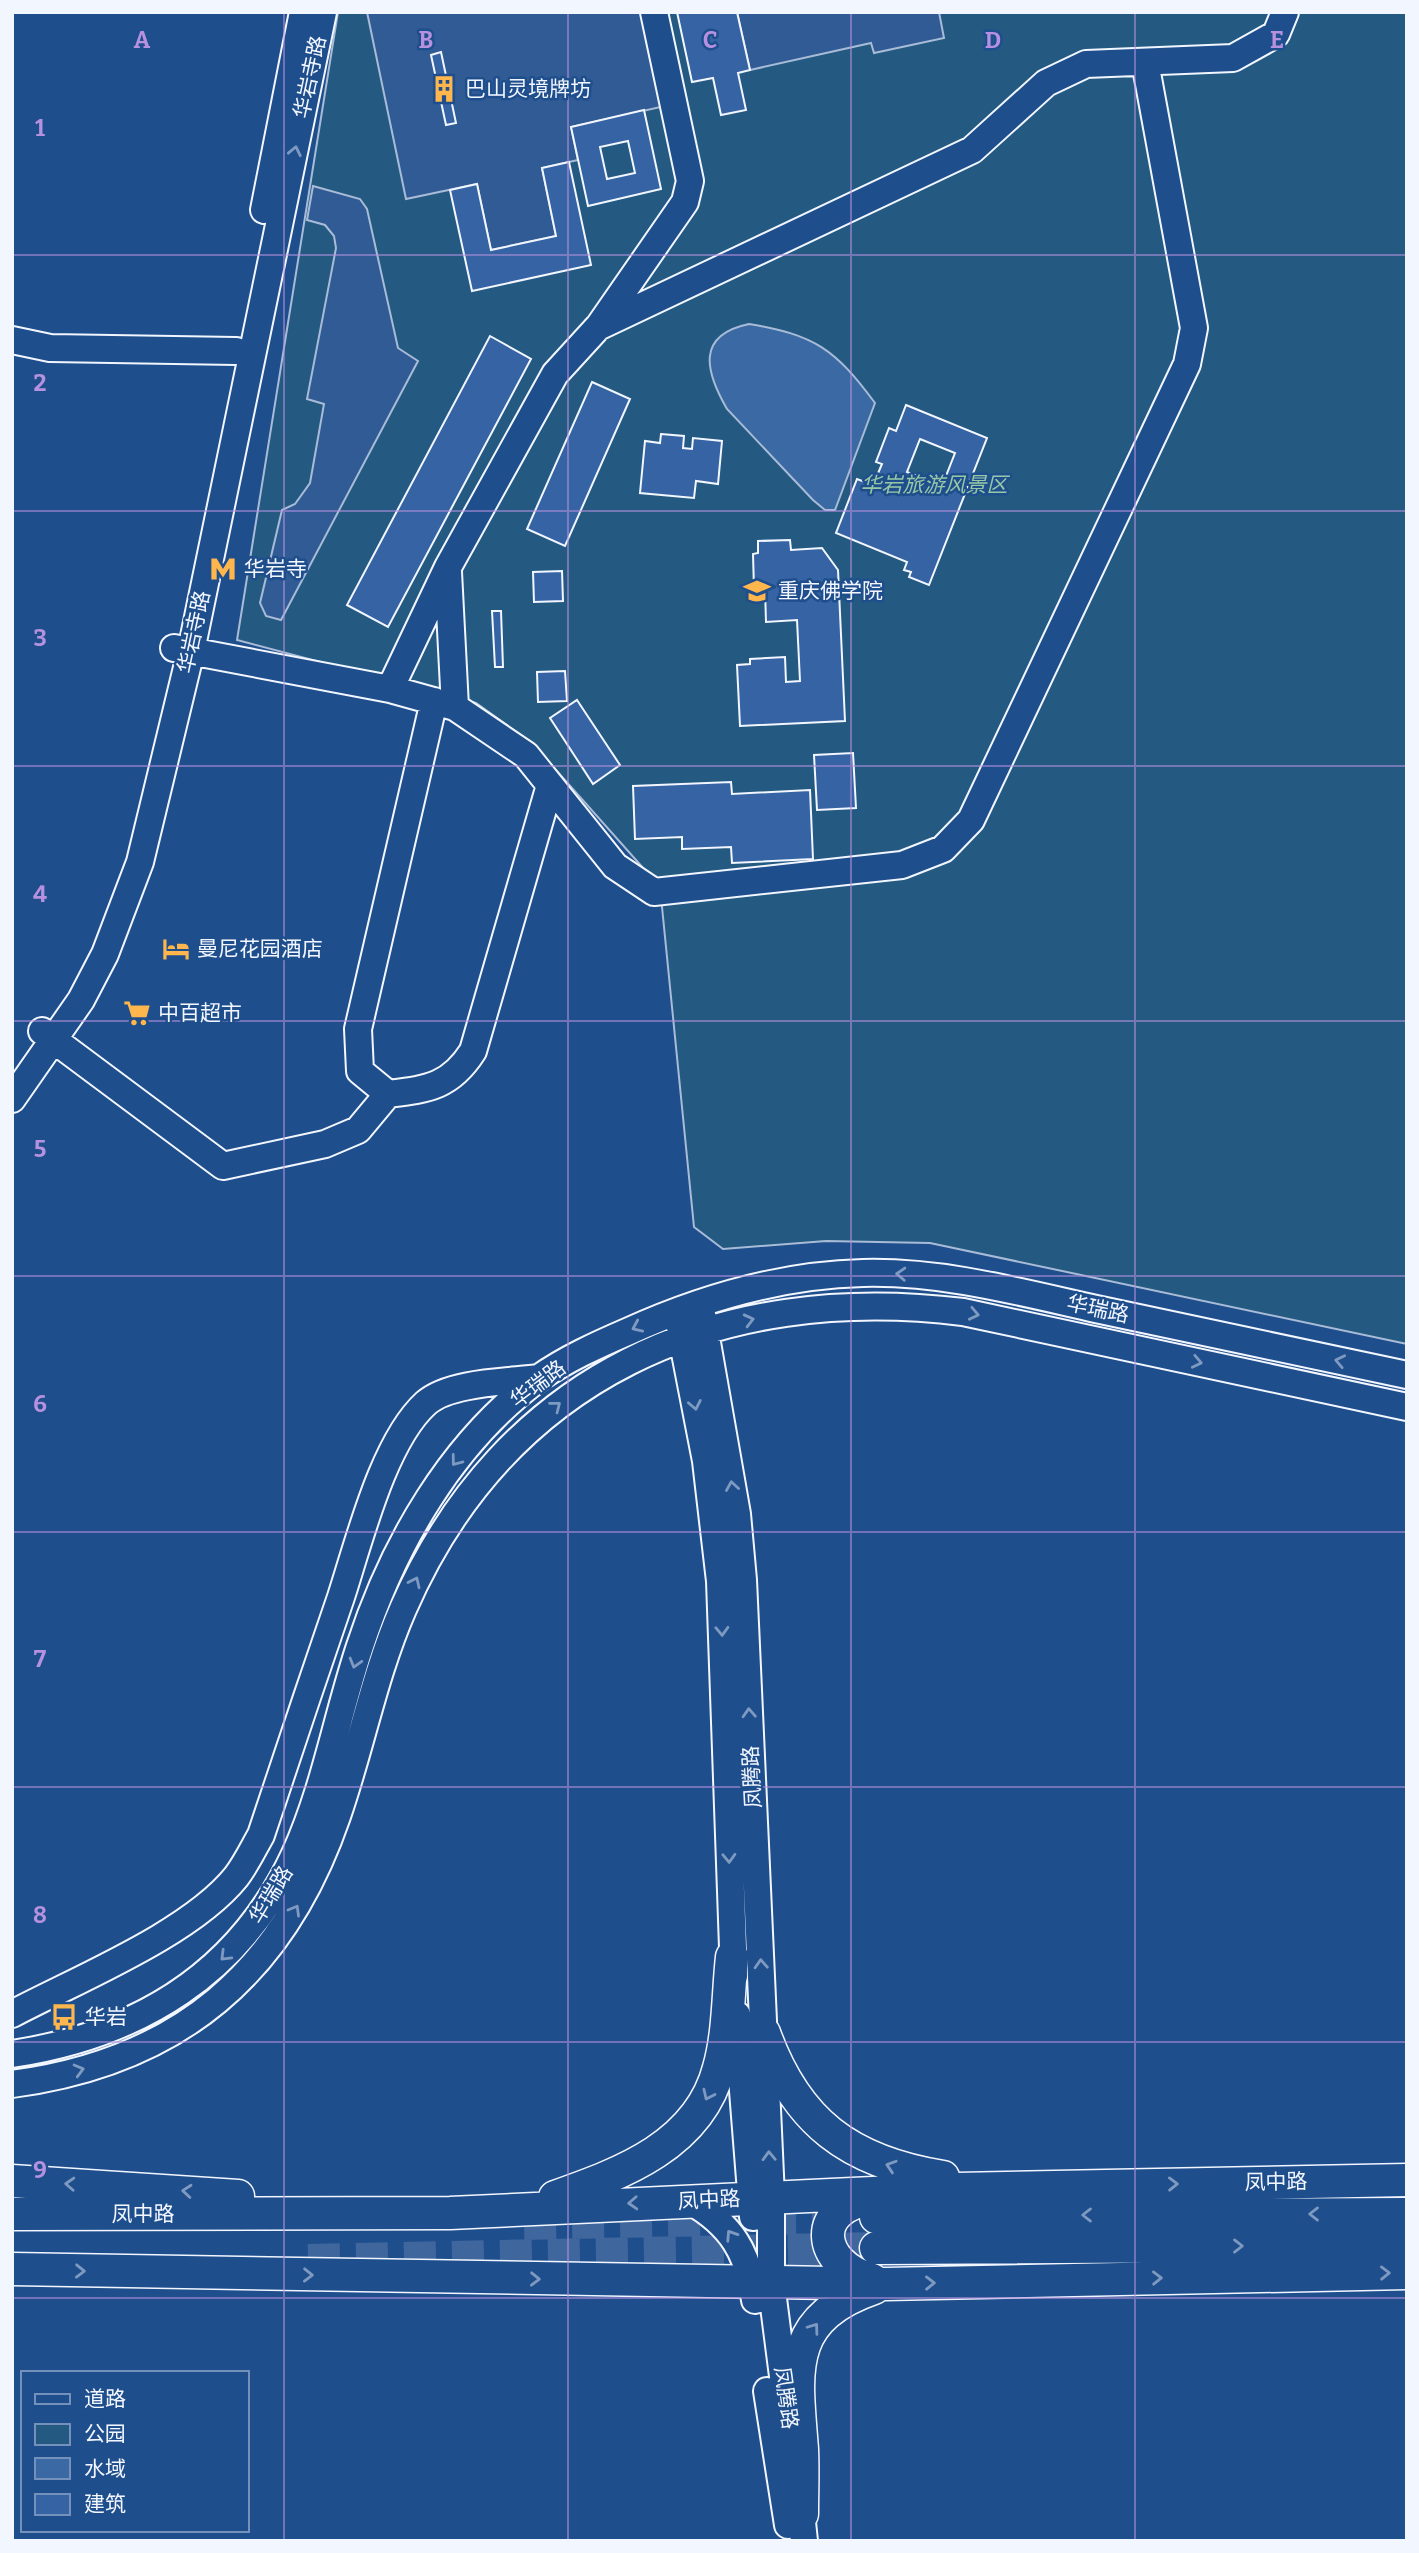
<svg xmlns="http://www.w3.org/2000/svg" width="1419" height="2553" viewBox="0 0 1419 2553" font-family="Bitter,'Noto Sans SC',serif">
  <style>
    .green { fill: #245a82; stroke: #a8bbd7; stroke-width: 2 }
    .parking { fill: #305b95; stroke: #a8bbd7; stroke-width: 2 }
    .water { fill: #3b69a3; stroke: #a8bbd7; stroke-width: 2 }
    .building { fill: #3563a3; stroke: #f2f6ff; stroke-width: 2; fill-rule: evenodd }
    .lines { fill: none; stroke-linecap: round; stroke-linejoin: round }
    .major-tunnel { stroke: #3f679d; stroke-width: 32; stroke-dasharray: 32 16; stroke-linecap: butt }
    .minor-casing { stroke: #f2f6ff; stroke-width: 30 }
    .major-casing { stroke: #f2f6ff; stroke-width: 35 }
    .minor { stroke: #1f4e8c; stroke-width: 26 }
    .major { stroke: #1f4e8c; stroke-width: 32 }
    .oneway { stroke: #7e9ac0 }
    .grid { fill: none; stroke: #b691df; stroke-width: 2; stroke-opacity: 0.55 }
    .labels { text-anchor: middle; stroke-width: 5; stroke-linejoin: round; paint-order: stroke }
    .street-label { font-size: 21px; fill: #f2f6ff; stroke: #1f4e8c }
    .poi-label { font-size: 21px; fill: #f2f6ff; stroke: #1f4e8c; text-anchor: start }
    .park-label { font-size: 21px; font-style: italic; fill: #97c8a6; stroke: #1f4e8c }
    .grid-label { font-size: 23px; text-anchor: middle; font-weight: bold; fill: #b691df; stroke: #1f4e8c; stroke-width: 5; stroke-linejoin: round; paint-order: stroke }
  </style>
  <rect width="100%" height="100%" fill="#1f4e8c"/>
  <path class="green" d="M338,12H1407V1344L930,1243L826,1241L723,1249L694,1227L660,887L532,743L476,703L237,640Z"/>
  <path class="parking" d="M367,12H654L674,104L571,127L578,160L542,168L556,236L491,250L477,184L406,199Z
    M737,12H939L944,38L874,53L871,43L750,70Z
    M313,186L360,199L367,209L398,348L418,361L281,620L266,616L260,603L282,510L295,504L310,483L324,404L307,399L336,248L334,236L325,225L307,220Z"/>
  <path class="water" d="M749,324C815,335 835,349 875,403L835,510H825L813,500L727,409C705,371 696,335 749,324Z"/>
  <path class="building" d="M677,12H737L750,70L738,73L746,110L721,115L713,78L692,82Z
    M441,52L456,123L446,125L431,55Z
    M644,110L661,189L588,206L571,127ZM628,141L635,173L607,179L600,147Z
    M569,162L591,265L472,291L450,190L477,184L491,250L556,236L542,168Z
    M490,336L531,359L388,627L347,605Z
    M592,382L630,399L565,546L527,529Z
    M906,405L987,438L929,585L909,577L911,572L904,570L907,562L836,533L857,479L873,485L882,464L876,462L889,428L896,431ZM920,439L955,453L942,486L907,472Z
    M661,434L684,436L683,448L692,449L693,438L722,441L718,484L696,481L694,498L640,493L645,441L660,443Z
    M790,540L791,550L822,548L838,570L845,721L740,726L737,665L750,664V659L785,657L786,682L800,681L797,620L766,622L765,589H754L753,554L758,553V541Z
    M562,571L563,601L534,602L533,572Z
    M492,611H501L503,667H495Z
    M565,671L567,701L538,702L537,672Z
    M577,700L620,765L593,784L550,718Z
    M853,753L856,808L817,810L814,755Z
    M731,782L732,794L810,790L813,859L732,863L731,847L682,849V837L635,839L633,786Z"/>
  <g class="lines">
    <path class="major-tunnel" d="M524,2224L857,2217
      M308,2260L876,2248"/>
    <defs>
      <path id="minor" d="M264,210L303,12
        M599,326L685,202L690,181L654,12
        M12,340L50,348L236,351
        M448,572L455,707
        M174,648L390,689L455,707L526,755L615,866L654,892L902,865L943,849L971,820L1187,364L1194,328L1145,62
        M390,689L448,567L555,374L598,327L972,150L1046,83L1086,64L1233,58L1276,34L1285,12
        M42,1031L223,1166L325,1144L358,1130L388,1094C428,1089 450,1087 473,1051L550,785
        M388,1094L360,1071L358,1029L434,701
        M12,1099L81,1000L105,954L140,862L191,651L323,12
        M702,1314L737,1514L743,1580L771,2197V2283L788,2415
        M679,1322L706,1461L720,1581L734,1976
        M12,2014C78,1979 190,1934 236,1877C246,1864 253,1849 261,1835C287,1756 314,1676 341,1597C359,1542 383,1442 426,1403C450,1382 508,1382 539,1378
        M737,2015L753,2217
        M12,2054C139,2035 240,1973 295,1854C325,1788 337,1715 360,1646C393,1545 451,1443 539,1378C566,1359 597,1345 627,1332C702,1298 781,1275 863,1273C942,1271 1020,1292 1096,1309C1200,1331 1303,1353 1407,1375
        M12,2084C179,2062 283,1973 337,1816C361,1747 374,1675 403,1609C505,1375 717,1282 963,1312L1407,1407
        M690,2201C732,2225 748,2253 755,2300
        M767,2391L788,2525
        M799,2494L804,2541"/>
      <path id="major" d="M764,2033C796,2122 849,2162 943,2177
        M12,2181L238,2196
        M555,2197C623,2173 699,2145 719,2068C729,2033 728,1992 732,1957
        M871,2199C811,2207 816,2264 872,2280
        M12,2214L450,2213L957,2189L1407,2180
        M876,2217L1407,2214
        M876,2248L1407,2245
        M12,2269L886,2284L1407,2273
        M802,2514C802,2493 803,2471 802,2449C796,2371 785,2319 874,2288"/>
    </defs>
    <use href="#minor" class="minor-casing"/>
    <use href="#major" class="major-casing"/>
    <use href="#minor" class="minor"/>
    <use href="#major" class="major"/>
  </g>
  <defs><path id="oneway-chevron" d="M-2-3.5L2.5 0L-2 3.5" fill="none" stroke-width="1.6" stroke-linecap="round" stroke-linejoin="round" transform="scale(1.75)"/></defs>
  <g class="oneway">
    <use href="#oneway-chevron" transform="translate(295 151) rotate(-78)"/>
    <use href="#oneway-chevron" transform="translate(901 1274) rotate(-177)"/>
    <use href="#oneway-chevron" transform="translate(974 1314) rotate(12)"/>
    <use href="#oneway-chevron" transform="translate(749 1320) rotate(-14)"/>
    <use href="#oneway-chevron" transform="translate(637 1327) rotate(156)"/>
    <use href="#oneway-chevron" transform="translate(1340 1361) rotate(-168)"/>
    <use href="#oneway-chevron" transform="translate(1197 1362) rotate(12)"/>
    <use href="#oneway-chevron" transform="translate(695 1405) rotate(79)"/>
    <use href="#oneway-chevron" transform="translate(556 1406) rotate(-38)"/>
    <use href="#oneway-chevron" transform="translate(456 1461) rotate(127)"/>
    <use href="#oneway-chevron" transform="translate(732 1486) rotate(-99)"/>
    <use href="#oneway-chevron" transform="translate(415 1582) rotate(-65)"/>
    <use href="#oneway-chevron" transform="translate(722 1631) rotate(88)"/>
    <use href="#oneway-chevron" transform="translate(355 1663) rotate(106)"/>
    <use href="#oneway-chevron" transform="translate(749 1713) rotate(-93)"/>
    <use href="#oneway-chevron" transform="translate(729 1858) rotate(88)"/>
    <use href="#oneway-chevron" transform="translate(295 1910) rotate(-60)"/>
    <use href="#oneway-chevron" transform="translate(225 1956) rotate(135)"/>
    <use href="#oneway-chevron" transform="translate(761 1964) rotate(-93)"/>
    <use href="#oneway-chevron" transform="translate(79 2070) rotate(-15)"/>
    <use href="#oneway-chevron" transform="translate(708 2095) rotate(115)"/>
    <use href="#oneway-chevron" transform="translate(769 2156) rotate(-92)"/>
    <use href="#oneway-chevron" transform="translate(891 2166) rotate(-162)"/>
    <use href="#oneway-chevron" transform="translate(70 2184) rotate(-177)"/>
    <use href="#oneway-chevron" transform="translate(1173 2184) rotate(-1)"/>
    <use href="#oneway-chevron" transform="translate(187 2191) rotate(-175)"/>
    <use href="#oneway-chevron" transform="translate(633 2203) rotate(177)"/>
    <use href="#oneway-chevron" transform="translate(1314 2214) rotate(180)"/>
    <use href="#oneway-chevron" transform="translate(1087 2215) rotate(180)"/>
    <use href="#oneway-chevron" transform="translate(731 2235) rotate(-123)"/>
    <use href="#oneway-chevron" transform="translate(1238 2246)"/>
    <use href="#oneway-chevron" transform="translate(80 2271) rotate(1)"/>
    <use href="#oneway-chevron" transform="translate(1385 2273) rotate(-1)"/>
    <use href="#oneway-chevron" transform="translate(308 2275) rotate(1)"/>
    <use href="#oneway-chevron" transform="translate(1157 2278) rotate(-1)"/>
    <use href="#oneway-chevron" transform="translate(535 2279) rotate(1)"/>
    <use href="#oneway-chevron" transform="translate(930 2283) rotate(-1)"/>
    <use href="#oneway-chevron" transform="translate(814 2328) rotate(-54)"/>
  </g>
  <path class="grid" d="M284,12V2541M568,12V2541M851,12V2541M1135,12V2541M12,255H1407M12,511H1407M12,766H1407M12,1021H1407M12,1276H1407M12,1532H1407M12,1787H1407M12,2042H1407M12,2298H1407"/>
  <defs>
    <symbol id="building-bare" viewBox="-9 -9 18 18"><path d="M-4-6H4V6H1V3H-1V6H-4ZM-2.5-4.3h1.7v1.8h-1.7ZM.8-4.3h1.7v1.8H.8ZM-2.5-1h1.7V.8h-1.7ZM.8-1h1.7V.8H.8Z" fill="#ffb74d" stroke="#1f4e8c" stroke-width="2.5" paint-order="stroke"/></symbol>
    <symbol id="metro-bare" viewBox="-9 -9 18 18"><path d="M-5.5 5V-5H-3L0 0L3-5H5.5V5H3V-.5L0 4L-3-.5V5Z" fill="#ffb74d" stroke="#1f4e8c" stroke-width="2.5" paint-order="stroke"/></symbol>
    <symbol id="university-bare" viewBox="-9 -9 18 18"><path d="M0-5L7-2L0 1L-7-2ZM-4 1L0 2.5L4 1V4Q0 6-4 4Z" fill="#ffb74d" stroke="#1f4e8c" stroke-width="2.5" paint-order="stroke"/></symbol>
    <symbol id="hotel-bare" viewBox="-9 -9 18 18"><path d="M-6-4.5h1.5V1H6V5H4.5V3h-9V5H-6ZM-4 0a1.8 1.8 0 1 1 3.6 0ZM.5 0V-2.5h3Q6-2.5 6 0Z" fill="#ffb74d" stroke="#1f4e8c" stroke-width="2.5" paint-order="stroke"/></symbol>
    <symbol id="supermarket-bare" viewBox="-9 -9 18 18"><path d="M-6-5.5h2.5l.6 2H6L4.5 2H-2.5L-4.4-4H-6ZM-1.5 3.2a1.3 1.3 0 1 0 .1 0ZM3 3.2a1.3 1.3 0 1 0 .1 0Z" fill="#ffb74d" stroke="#1f4e8c" stroke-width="2.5" paint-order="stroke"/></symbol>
    <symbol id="bus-bare" viewBox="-9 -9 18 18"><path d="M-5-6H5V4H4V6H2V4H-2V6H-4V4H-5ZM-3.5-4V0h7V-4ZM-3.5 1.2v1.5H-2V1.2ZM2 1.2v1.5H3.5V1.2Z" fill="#ffb74d" stroke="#1f4e8c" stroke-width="2.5" paint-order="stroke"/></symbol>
  </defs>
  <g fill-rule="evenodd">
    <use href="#building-bare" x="425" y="70" width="38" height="38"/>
    <use href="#metro-bare" x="204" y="550" width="38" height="38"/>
    <use href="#university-bare" x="738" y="572" width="38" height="38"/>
    <use href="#hotel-bare" x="157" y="930" width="38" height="38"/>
    <use href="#supermarket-bare" x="118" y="994" width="38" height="38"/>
    <use href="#bus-bare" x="45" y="1998" width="38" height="38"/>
  </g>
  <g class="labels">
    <g class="street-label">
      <text transform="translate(310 77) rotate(-78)" y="7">华岩寺路</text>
      <text transform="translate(194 632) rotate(-78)" y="7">华岩寺路</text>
      <text transform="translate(1098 1309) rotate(12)" y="7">华瑞路</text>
      <text transform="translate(538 1384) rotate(-37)" y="7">华瑞路</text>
      <text transform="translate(752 1777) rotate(-93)" y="7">凤腾路</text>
      <text transform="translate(271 1895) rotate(-59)" y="7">华瑞路</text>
      <text transform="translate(1276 2182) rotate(-1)" y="7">凤中路</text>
      <text transform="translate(709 2200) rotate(-3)" y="7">凤中路</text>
      <text x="143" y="2221">凤中路</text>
      <text transform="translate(786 2398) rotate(82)" y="7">凤腾路</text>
    </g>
    <g class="poi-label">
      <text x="465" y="96">巴山灵境牌坊</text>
      <text x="244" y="576">华岩寺</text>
      <text x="778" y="598">重庆佛学院</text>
      <text x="197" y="956">曼尼花园酒店</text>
      <text x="158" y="1020">中百超市</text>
      <text x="85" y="2024">华岩</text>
    </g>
    <g class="park-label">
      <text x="934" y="492">华岩旅游风景区</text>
    </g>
  </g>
  <g class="grid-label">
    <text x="142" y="48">A</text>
    <text x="426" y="48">B</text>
    <text x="710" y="48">C</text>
    <text x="993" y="48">D</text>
    <text x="1277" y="48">E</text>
    <text x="40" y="136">1</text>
    <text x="40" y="391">2</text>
    <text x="40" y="646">3</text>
    <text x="40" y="902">4</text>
    <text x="40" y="1157">5</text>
    <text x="40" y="1412">6</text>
    <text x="40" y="1667">7</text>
    <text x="40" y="1923">8</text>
    <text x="40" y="2178">9</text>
  </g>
  <rect width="1419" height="2553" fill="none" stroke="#f2f6ff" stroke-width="28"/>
  <rect x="21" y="2371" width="228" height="161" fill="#1f4e8c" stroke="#7391ba" stroke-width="2"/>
  <rect x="35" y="2394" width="35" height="10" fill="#1f4e8c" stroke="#7391ba" stroke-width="2"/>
  <text x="84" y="2406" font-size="21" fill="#f2f6ff">道路</text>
  <rect x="35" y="2424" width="35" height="21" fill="#245a82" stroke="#7391ba" stroke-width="2"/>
  <text x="84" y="2441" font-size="21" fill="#f2f6ff">公园</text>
  <rect x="35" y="2458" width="35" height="21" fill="#3b69a3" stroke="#7391ba" stroke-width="2"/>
  <text x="84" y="2476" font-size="21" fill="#f2f6ff">水域</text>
  <rect x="35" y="2494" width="35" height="21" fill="#3563a3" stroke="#7391ba" stroke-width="2"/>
  <text x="84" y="2511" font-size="21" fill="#f2f6ff">建筑</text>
</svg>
